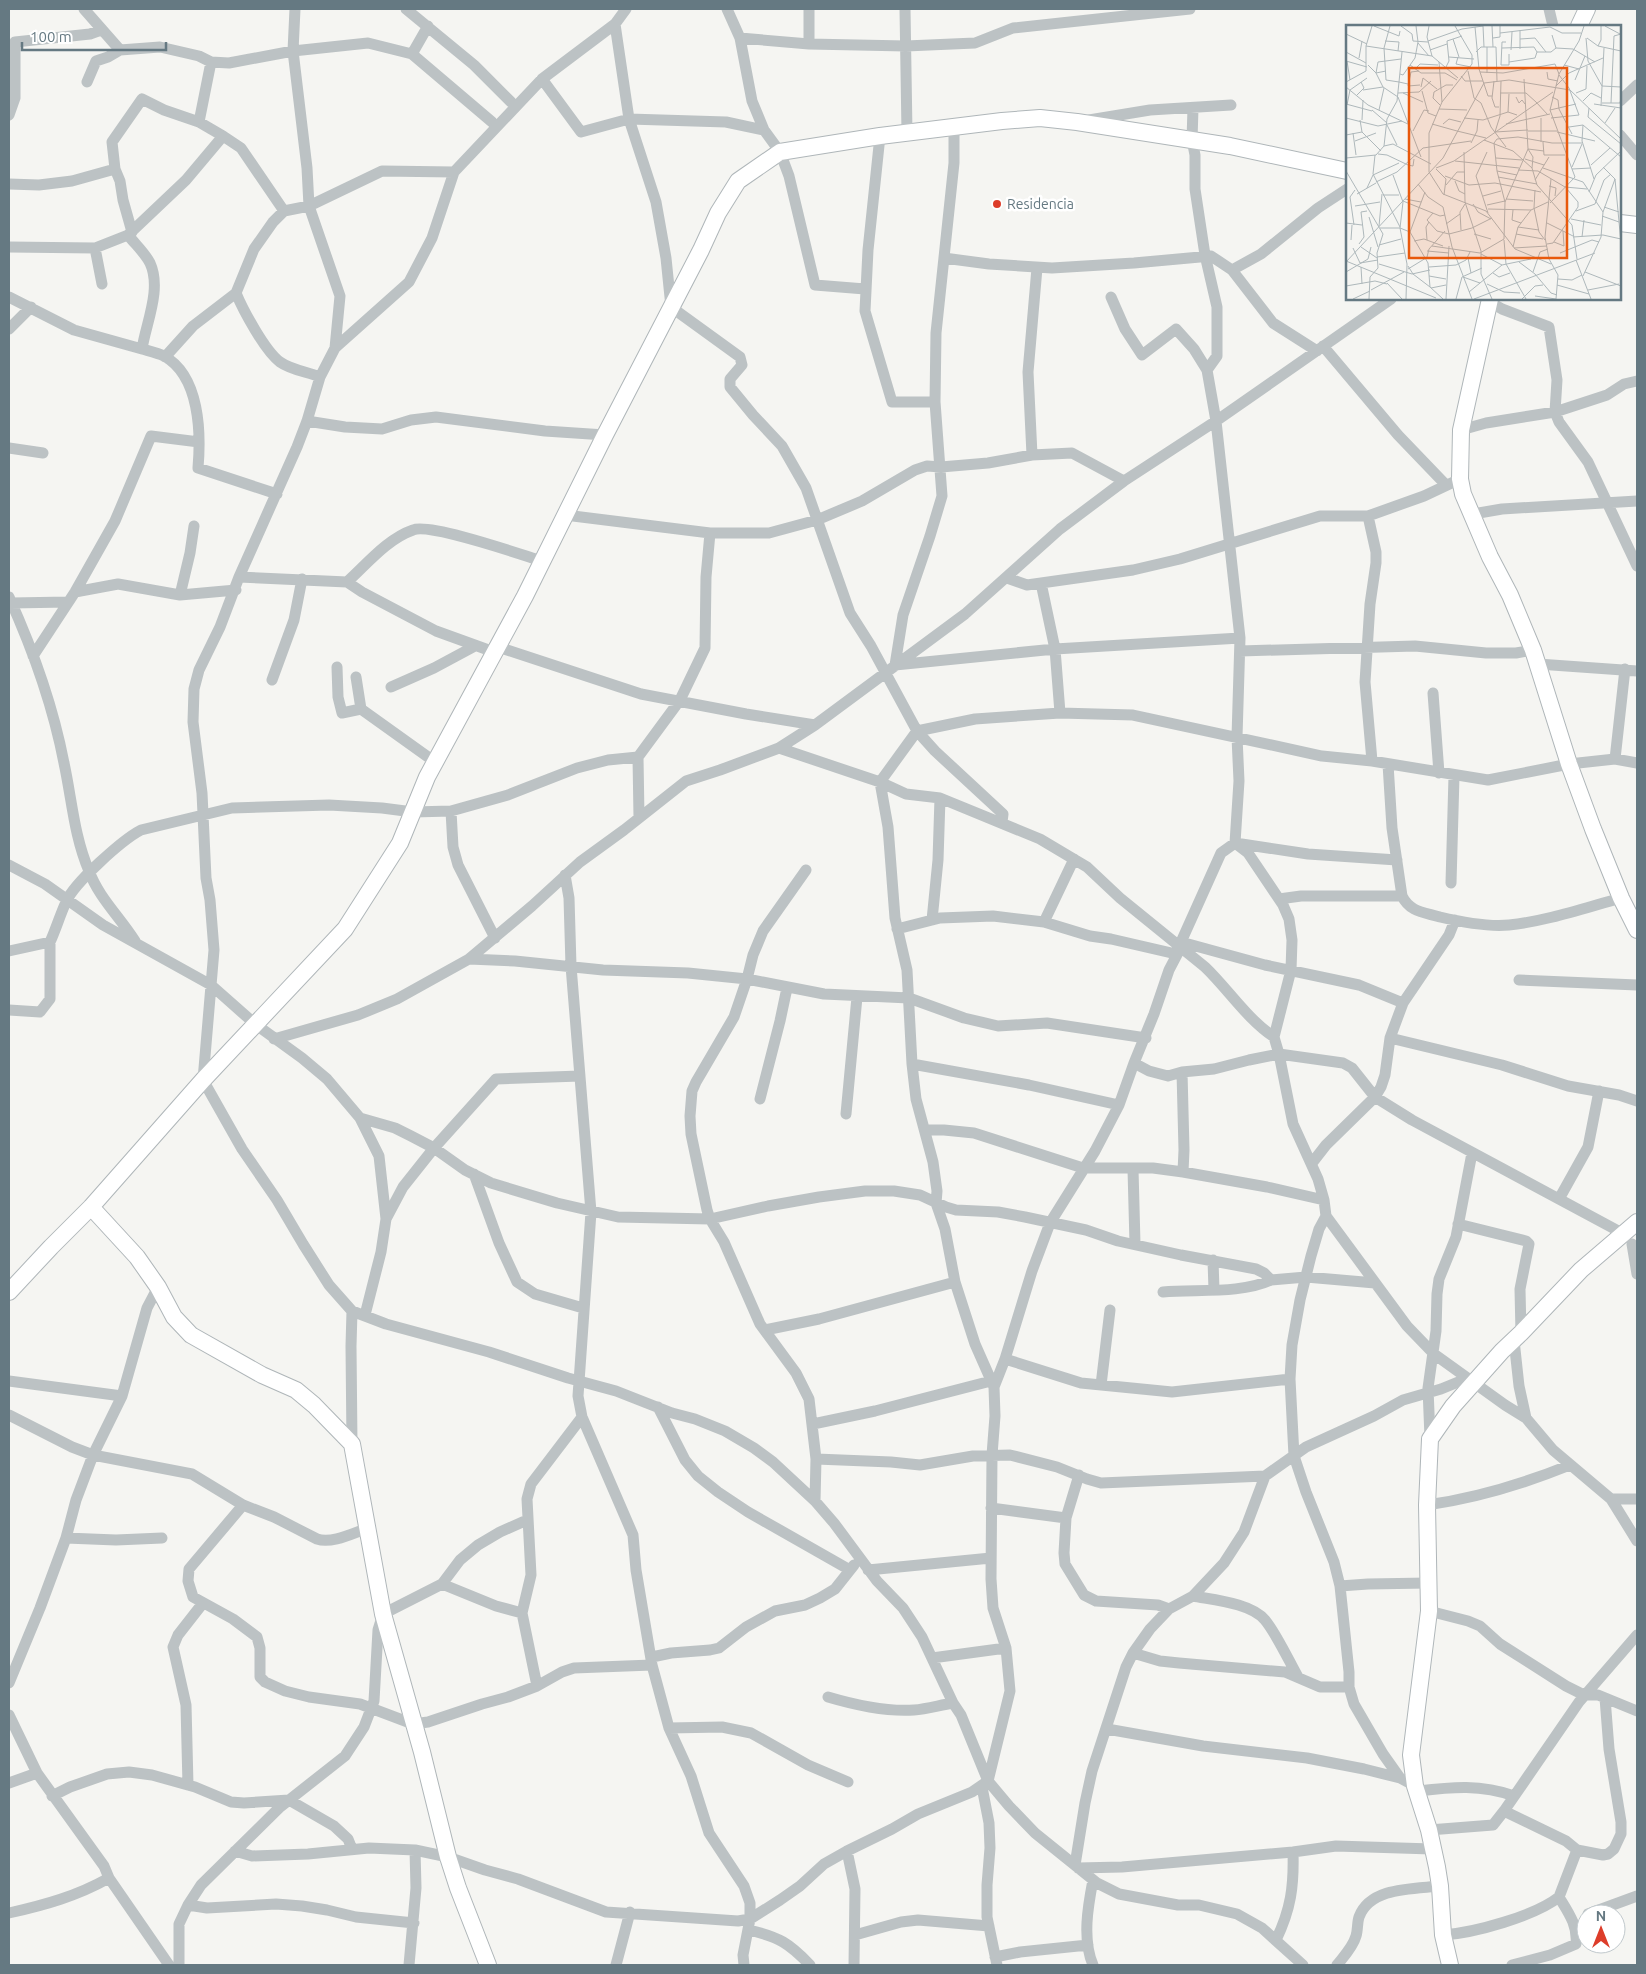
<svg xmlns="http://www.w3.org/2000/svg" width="1646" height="1974" viewBox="0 0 1646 1974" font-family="Ubuntu,sans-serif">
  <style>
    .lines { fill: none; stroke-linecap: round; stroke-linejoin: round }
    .secondary-casing { stroke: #afb6b9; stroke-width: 18 }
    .street { stroke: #bcc2c4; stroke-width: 11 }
    .secondary { stroke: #fff; stroke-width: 16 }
    .poi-dot { fill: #dd3d2a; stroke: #fff; stroke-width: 2 }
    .labels { text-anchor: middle; stroke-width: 5; stroke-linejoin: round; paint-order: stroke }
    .poi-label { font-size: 14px; fill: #657982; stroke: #fff; text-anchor: start }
    .inset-road { fill: none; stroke: #aeb8bb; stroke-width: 1 }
    .view { fill: #e8590c; fill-opacity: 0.15; stroke: #e8590c; stroke-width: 2.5 }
    .inset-edge { fill: none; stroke: #657982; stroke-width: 2.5 }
  </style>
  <rect width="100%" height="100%" fill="#f5f5f2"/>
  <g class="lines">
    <defs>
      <path id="secondary" d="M1579,26L1587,9
        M1620,223L1637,225
        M1490,299L1461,430L1460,479L1463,494L1490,557L1510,595L1533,650L1569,764L1593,829L1621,898L1637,930
        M91,1207L137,1257L158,1287L174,1317L191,1335L262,1375L296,1390L314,1405L352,1444L383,1614L422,1752L448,1857L458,1888L488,1965
        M9,1292L51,1247L91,1207L203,1080L345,929L400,843L427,777L525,596L605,435L701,250L718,213L738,181L780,152L880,136L1002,121L1040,118L1077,122L1230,146L1347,171
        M1450,1965L1443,1935L1440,1886L1437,1867L1429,1830L1415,1786L1411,1755L1429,1611L1427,1505L1430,1439L1453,1406L1502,1351L1521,1333L1581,1270L1637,1222"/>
    </defs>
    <use href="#secondary" class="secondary-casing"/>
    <path class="street" d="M84,9L120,50L160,47L199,56L211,62L229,63L293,51L368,43L412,54L492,122
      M295,9L293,51L307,168L309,206L340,296L335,348
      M406,9L474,65L511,102
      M626,9L615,24L542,79L454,172L432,238L409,282L335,348L320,377L307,421L297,447L239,577L220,627L199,670L194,689L193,722L202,793L206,878L210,900L214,950L203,1080L242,1149L277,1200L303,1244L329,1285L352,1311L386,1324L489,1352L568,1378L616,1391L672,1413L695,1419L725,1431L754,1448L773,1462L815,1501L834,1523L877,1581L903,1608L922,1637L953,1703L961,1715L988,1781L1009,1806L1035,1833L1097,1883L1119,1894L1178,1905H1199L1237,1914L1262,1928L1303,1965
      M727,9L740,38L752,101L764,130L780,152L789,176L815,285L865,289
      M809,9V44
      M905,9L907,133
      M1549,9L1553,26
      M615,24L629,119L656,202L666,258L671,307L740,357L742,365L730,379V387L753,415L782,446L806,488L850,613L871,646L917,731L935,751L1003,814L1002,822
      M740,38L809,44L906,46L975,43L1013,28L1190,9
      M412,54L428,26
      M542,79L581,132L629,119L726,122L764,130
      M87,82L96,61L108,57L120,50
      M1620,101L1637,85
      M1193,108L1192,140L1195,155V189L1205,255L1217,307V356L1207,370L1216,421L1240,638L1237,737L1239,781L1235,843
      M9,115L15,98V42L90,34L101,30
      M1089,120L1150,110L1231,105
      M199,122L211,62
      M954,126V163L936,333L935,402L942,496L930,536L903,615L895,665L1055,649L1240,638
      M1620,135L1637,155
      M880,136L868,250L865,311L892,402H935
      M9,184L39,185L72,181L115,169
      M132,232L123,200L120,181L115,169L112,142L142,99L164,110L199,122L223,136L241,148L284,211
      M128,235C135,244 145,253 150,263C162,289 146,323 142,349C149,351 158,353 164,356C200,376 201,433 198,468L277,494
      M9,247L95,248L128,235L186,180L223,136
      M95,248L102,284
      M944,258L989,264L1052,268L1134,263L1211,256L1232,270L1273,323L1317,351
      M1232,270L1261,254L1318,208L1347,189
      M9,297L74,330L142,349
      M1111,297L1125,329L1142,355L1176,329L1194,349L1207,370
      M1490,302L1502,309L1549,327L1557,380L1555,412L1559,422L1588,462L1637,566
      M9,329L31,307
      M1323,346L1398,435L1446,485
      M165,357L193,326L236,293
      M320,377C308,372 291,370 280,362C265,351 243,310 236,293L254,249L273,222L284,211L309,206L382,171L454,172
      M307,421L345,427L382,429L411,420L436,417L545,431L605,435
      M1461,430L1486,423L1555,412L1607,395L1624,384L1637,381
      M9,448L43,453
      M1032,455L1028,372L1037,268
      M1473,514L1502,509L1637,501
      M565,515L710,533H769L817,520L862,501L915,470L927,466L941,467L988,463L1032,455L1072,453L1124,481
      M1368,516L1376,552V563L1370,604L1365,682L1372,761
      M239,577L347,582L362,592L436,631L494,652
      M1007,578L1027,585L1133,570L1180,559L1320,516H1368L1424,496L1460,479
      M347,582C367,564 387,539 413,530C430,523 519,554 542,561
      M1041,583L1055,649L1060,713
      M75,592L118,584L180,595L236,590
      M180,595L190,553L194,526
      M9,597C33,650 53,706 64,763C72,800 74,836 89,871C99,898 120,917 135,941
      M11,603L68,602
      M498,647L641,694L746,714L815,725
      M1240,651L1415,646L1486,653H1516L1533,650
      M33,656L75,592L115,521L151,436L199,442
      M1538,664L1637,671
      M337,667L338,697L342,713L361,709
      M356,677L361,709L435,762
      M272,680L294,620L302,579
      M391,687L434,668L475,646
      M1433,693L1439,773
      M779,748L880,782L906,794L940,798L1040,839L1087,867L1120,898L1205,967C1228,989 1247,1019 1274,1037
      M1615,759L1625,669
      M1388,764L1392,828L1402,896C1410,912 1423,912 1440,917C1461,922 1487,927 1509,925C1547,921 1584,908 1621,898
      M451,811L453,847L458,865L495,938
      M639,817L638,757L680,700L705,648L706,577L710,533
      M1235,843L1248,853L1283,905L1289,919L1292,940L1291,970L1274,1037L1279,1054L1293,1124L1318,1179L1324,1200L1326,1216L1407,1326L1434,1354L1505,1405L1526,1418L1553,1450L1611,1499L1637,1541
      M9,865L45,884L103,925L211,985L255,1024L302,1058L327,1079L360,1118L379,1156L386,1219L381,1252L365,1315
      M806,870L763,931L753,955L747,979L734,1017L696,1082L692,1091L690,1116L691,1134L707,1210L710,1219L724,1242L760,1324L796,1373L809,1399L816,1459L815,1501
      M565,875L569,898L571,966L591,1212L578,1396L582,1417L633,1535L636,1570L652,1665L669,1728L691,1776L709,1833L744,1886L750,1903V1919L743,1955L744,1965
      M1451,883L1454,776
      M1279,899L1301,896H1402
      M932,920L938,860L940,798
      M1044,922L1074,859
      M897,929L940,918L993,916L1044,922L1090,936L1111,939L1176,954
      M1181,942L1265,965L1359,985L1403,1003
      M9,951L50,942C56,929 60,915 66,902C74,883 122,840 141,830L232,808L329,805L382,808L413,812L451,811L508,795L577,768L608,760L638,757
      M469,959L515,961L603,970L688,973L747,979L824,994L909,998L964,1018L998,1026L1047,1023L1146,1038
      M1519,980L1637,985
      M9,1010L40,1012L50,999V942
      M1390,1038L1502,1065L1568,1086L1619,1095L1637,1101
      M274,1039L358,1015L397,999L469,959L532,906L580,862L624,830L686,781L720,770L779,748L815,725L965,614L1060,529L1124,481L1216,421L1391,299
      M1134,1063L1149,1071L1168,1076L1182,1072L1214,1069L1249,1060L1279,1054L1343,1063L1352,1068L1375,1097L1412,1120L1624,1234
      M912,1064L1029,1085L1119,1105
      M1182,1072L1184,1150L1183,1172
      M760,1099L780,1021L787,988
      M846,1114L857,997
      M360,1118L395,1128L411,1136L434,1148L465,1170L491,1183L557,1203L618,1217L710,1219L768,1206L819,1197L865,1191H894L920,1195L946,1207L956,1210L998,1212L1025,1217L1086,1230L1118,1241L1181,1255L1256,1269L1264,1273L1271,1280L1306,1277L1375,1283
      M925,1130H944L974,1133L1083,1168H1153L1183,1172L1267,1187L1324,1200
      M1312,1163L1326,1145L1375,1097L1381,1087L1385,1075L1390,1038L1403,1003L1449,935L1455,920
      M1133,1169L1135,1244
      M474,1174L499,1243L517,1282L535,1294L583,1308
      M1559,1199L1588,1147L1599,1091
      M1326,1216L1319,1229L1311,1256L1300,1300L1292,1345L1290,1379L1294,1456L1306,1492L1334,1562L1340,1586L1349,1672V1687L1354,1704L1383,1754L1400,1778L1415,1786
      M386,1219L403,1187L434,1148L496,1079L580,1076
      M1458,1224L1526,1241L1529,1244L1520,1289L1521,1333
      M1632,1244L1637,1274
      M1213,1260L1214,1290
      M1163,1292C1196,1289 1242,1294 1271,1280
      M352,1311L351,1346L352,1444
      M765,1330L819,1319L955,1282
      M1514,1340L1519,1386L1526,1418
      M1005,1359L1081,1383L1172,1392L1290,1379
      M9,1381L122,1396
      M1101,1385L1110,1310
      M994,1387L1005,1359L1032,1271L1050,1223L1095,1151L1119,1105L1134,1063L1154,1014L1169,970L1181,947V942L1221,853L1235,843L1308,854L1397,860
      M658,1407L685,1460L698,1476L718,1492L748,1512L850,1570
      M9,1415L72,1447L93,1455L192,1474L243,1505L274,1517L317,1539C332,1544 353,1533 368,1528
      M813,1424L875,1411L991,1381
      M1430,1438L1428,1388L1436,1331L1437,1294L1439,1279L1456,1237L1472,1153
      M816,1459L891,1462L920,1465L973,1456L1010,1455L1057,1467L1087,1479L1101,1483L1265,1476L1306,1447L1374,1416L1403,1400L1441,1389L1468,1378
      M1079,1475L1066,1518L1064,1553L1065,1564L1084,1595L1096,1601L1158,1605L1169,1609
      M1611,1499H1637
      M243,1505L189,1569L188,1581L193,1597L233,1619L257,1637L260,1648V1677L265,1682L285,1691L309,1697L360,1704L413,1724L428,1722L482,1704L508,1697L537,1686L562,1672L574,1668L652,1665
      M1427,1505C1477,1498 1523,1484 1570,1465
      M991,1508L1066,1518
      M66,1538L116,1540L162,1538
      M868,1570L991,1558
      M442,1584L496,1606L522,1613
      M1340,1586L1368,1584L1428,1583
      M1193,1596C1214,1600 1251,1603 1265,1620C1276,1633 1289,1661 1298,1677
      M1429,1611L1468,1621L1480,1626L1500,1644L1566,1686L1584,1695H1598L1637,1711
      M1133,1653L1160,1661L1179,1663L1285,1672L1320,1687H1349
      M652,1657L671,1653L710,1650L719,1648L746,1627L775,1611L805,1605L820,1598L835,1589L854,1565
      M932,1658L1006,1648
      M9,1683L40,1608L66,1538L76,1500L93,1455L122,1396L147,1308L158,1287
      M537,1686L522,1613L531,1575L527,1499L531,1484L582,1417
      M828,1697C855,1705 885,1712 914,1710C927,1709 940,1705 953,1703
      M9,1715L37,1773L104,1866L109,1878L169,1965
      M669,1728L722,1727L751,1733L808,1765L848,1782
      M1107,1729L1203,1746L1307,1758L1364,1769L1400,1778
      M9,1783L37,1773
      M188,1785L186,1705L173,1647L178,1635L203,1603
      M982,1787L989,1823L990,1848L987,1885V1917L997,1965
      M1418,1791C1452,1787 1481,1784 1514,1796
      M52,1796L70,1787L107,1774L129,1772L152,1775L195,1787L231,1802L244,1803L289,1800L334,1826L348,1839L352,1849
      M1504,1811L1566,1841L1577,1850L1603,1855L1608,1854L1614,1849L1621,1834V1822L1609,1749L1605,1698
      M1429,1830L1493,1825L1504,1811L1579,1702L1637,1635
      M235,1851L252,1856L308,1854L369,1848L415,1850L448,1857L485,1870L518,1879L606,1912L738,1921L750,1919L780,1900L800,1886L824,1864L847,1851L892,1829L918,1814L972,1792L988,1781L1010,1691L1006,1648L993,1608L991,1579L992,1455L995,1416L994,1387L975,1344L955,1282L945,1229L936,1203L937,1191L933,1162L916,1099L912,1064L907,970L895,918L888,827L880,782L917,731L975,719L1060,713L1133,715L1322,756L1372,761L1488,780L1569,764L1615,759L1637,763
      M847,1851L855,1889L854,1965
      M1075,1865L1085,1803L1092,1771L1126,1667L1133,1653L1150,1629L1169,1609L1193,1596L1224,1563L1244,1532L1265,1476
      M1078,1868L1122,1867L1293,1852L1336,1846L1432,1849
      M188,1905L207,1908L276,1904L302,1906L327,1910L356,1917L414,1923
      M9,1913C45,1905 77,1896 109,1878
      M1588,1914L1637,1896
      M749,1930C779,1937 789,1943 810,1965
      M855,1935L901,1922L918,1920L989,1926
      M1443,1935C1474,1933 1535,1916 1559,1897
      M1276,1940C1291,1909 1294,1886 1293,1852
      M995,1957L1020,1952L1088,1945
      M179,1965V1924L188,1905L201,1885L279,1808L345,1756L364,1727L374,1701L378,1630L383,1614L442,1584L460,1560L478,1545L500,1532L527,1520
      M409,1965L416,1888L415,1850
      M616,1965L630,1912
      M1093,1965C1082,1939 1088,1906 1093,1880
      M1337,1965C1344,1956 1353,1947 1356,1936C1358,1930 1357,1923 1359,1917C1370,1887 1413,1889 1440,1886
      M1512,1965L1550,1955L1576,1944C1578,1925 1568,1912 1559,1897L1577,1850"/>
    <use href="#secondary" class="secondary"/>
  </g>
  <circle class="poi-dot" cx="997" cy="204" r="5"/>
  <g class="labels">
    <g class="poi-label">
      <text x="1007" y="209">Residencia</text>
    </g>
  </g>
  <g transform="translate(1346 25)">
    <rect width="275" height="275" fill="#f5f5f2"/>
    <path class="inset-road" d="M28,1L53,11L54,6M55,1L66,9L67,16L82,17M83,1L81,12L86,31M109,1L126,30V39L96,77L83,108V147L97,169L140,186L169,224L205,239M137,1L138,22M146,1L147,22M259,1L274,9M129,2L133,44L142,71H146M154,8L204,2L216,8H235M0,9L21,19M206,10L210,23L227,24L249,37M147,13L154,12V1M240,13L242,36L256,61M241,13L252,21L275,26M107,14L113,32M174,14L189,13L200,27M39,16L53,17L52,26M82,16L116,4L137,1M160,17H156L155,40H163V29M72,18L83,31M20,21L86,31L112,53M252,21L255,15V1M141,22V48M150,22L151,56M156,23L188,22L191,27H205L210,23M174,24V5M84,25L101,19M165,25L166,7M0,27L20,38M56,27L53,57L62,59M130,27L135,22H150M103,32L128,34M112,32L110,39L125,42M13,33L16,16M0,36L21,42M1,36L4,55M93,37L96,77M163,37L189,33L191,27M22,40L30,48L37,62L52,72L75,132M64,40L75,48H99L111,55M218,40L233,44M100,42L103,36L101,16L116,11M70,43L74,39L92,40M40,46L30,48L32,37L55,34M73,46L65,47L62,61L74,60M122,46L128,73L135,78L145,102L160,122M134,47L157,48L209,39L213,49M201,47L202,54L212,56M54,49L57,50L69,33L72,17L70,1M115,51L119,56H137M229,55L239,31M148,56L146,73L149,82H153M155,56L154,91L149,107L182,105M0,57L20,46V21L26,1M210,61L223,48L257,33M256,61L275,62M0,62L22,80L64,100M75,62L77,53L91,64M17,65L37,62M76,66L82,88L90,91M52,68L73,67L85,56M57,68L77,77M154,68H180L190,77M230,68L240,64L241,41M11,70L18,63L15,57M170,72L173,78L176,75L179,79M206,72L212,75L213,84L226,109M237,76L245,68L255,73M190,77L202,90M256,78H274L275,73M265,78L268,11L275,9M0,79L26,86M248,79L275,83M1,80L4,65L21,53M94,80L87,73L88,67L100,60H107M255,81L258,23M243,83L242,92L275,119M93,84L121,85M26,85L41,98M33,85L38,63M204,85L230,79M162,87L163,69M0,93L32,101L56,96M118,93L137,95L162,87L171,90M195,93V117M205,93L233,90L223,63L213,50M14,95L16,107L35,126M16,95L17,75M259,98L269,83M86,99L111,106M97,99L103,94L115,97M160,99L204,89M41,100L51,120M237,100L236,116L248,154M223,102L237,100L275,132M67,106L78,85L83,86M111,106L140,113M182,106H211M211,107L249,116M7,108L10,130M0,110L16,107M138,115L167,126L186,143M9,116L30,108M197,117L198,130H219M125,118L131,106L132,95M38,121L41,94L51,76L53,57L40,55L38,23L44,1M182,124L187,132L186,143L191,160L226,200L231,234M182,124L198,126M118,127L119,177L135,226V249L146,274M141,127L130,151L142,188M32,129L41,130L62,140L67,141L68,134M29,130L27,149L54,202M0,133L30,130L38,121L47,119L85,139M150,133L176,135M179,134L198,140M109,136L173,143M245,140L264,123M226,142L236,119M257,142L269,154L275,218M90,143L108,136L207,67M197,143L237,157L257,187L255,212L237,251M90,144L100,154L98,170M226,144L245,143M172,145L192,146L219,162M0,146L37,209L31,228L32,243L24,252L23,274M151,146L171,150M47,150L57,177L54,203L61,239L60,274M99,151L123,160L149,158L195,167M152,152L191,159M229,152L204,85L213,49L233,16L238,1M205,154L199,212L203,234L212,250L210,274M189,155L203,132M109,156L113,166L119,169M30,157L51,147L77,123L125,116M72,159L82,172L97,182L106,222L126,274M100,160L111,147H119M203,161L210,163L209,171M219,162L241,164M21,163L27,150L53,138M189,165L188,183L193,207L199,215M243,167L250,150L275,126M11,169L30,158M37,170H53M137,171L155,166M59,174L75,177M160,174L187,176M57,176L94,191L99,190M159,177L151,146L148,118L151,114L172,112L206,118H236M204,178L229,152M127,179L132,187L145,194M141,180L159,176M9,181L34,177M258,182L273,187M142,184L185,185L202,177M167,185L166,195L175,198M230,186L249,179L258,155L265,149M257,187L269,154M87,188L81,195L91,206L103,209L126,203M256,191L273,197M23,192L32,222M225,194L255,200M0,198L16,200M201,198L227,211M100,199L114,189M8,200L4,172L9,165M33,201L36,169M172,202L193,205M34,203H54L64,207L82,238L84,262L97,274M126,203L146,193M115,205L114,187L119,179M64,207L79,167M128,209L145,214M170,209L197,214M227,212L257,210L275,214M236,212L238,195M158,214L159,177L182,124L178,54M5,215L6,200M81,215L80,202L83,197M158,215L160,239L180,274M68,216L78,214L97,221M208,217L218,221L217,206M13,219L18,212L15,187L21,186M201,219L207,218L232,182V177L220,163M33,220L55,214M86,221L134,228L158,214M15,222L31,233M167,222L172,202L185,185M7,223L14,238L32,235M168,223L201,221M81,226L103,228M214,228L246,215L253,217M135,229L156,240M31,232L59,228M81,232L83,224L99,206M122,233L125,248M230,235L245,274M0,236L90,273M0,237L97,133L138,58L163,55L224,65L275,114M173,237L189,249L205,268L211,270M33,239L66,249L84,245M62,241L67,249L84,262M15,242L16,259M83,242L110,240L120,235L124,227M62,244L80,233M0,247L22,234L25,222M187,247L194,227L202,224M239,247L275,261M147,248L153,252L164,248M83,251L100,254M117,252L134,258M212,254L226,255L236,250M41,258L56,274M141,259L158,267L174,268M211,260L243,269M0,261L29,256L41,259M85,263L100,260M25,265L58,247M242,265L273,259M123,267L156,240L185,234M189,271L210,274M7,274L24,266M100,274L103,221M110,274L116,252L136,243M128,274L249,228M176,274L189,261L197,260"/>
    <path class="view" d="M63,43H221V233H63Z"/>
    <rect width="275" height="275" class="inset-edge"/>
  </g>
  <rect width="1646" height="1974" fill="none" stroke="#657982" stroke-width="20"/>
  <g transform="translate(1601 1929)"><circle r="24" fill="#ffffff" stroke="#c1c9cd"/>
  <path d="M0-4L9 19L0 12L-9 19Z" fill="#dd3d2a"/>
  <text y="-8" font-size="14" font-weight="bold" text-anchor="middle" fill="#657982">N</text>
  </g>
  <path d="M22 42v8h144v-8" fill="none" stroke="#657982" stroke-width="2.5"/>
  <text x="30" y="42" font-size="15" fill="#657982" stroke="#ffffff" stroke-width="4" paint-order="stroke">100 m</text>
</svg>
